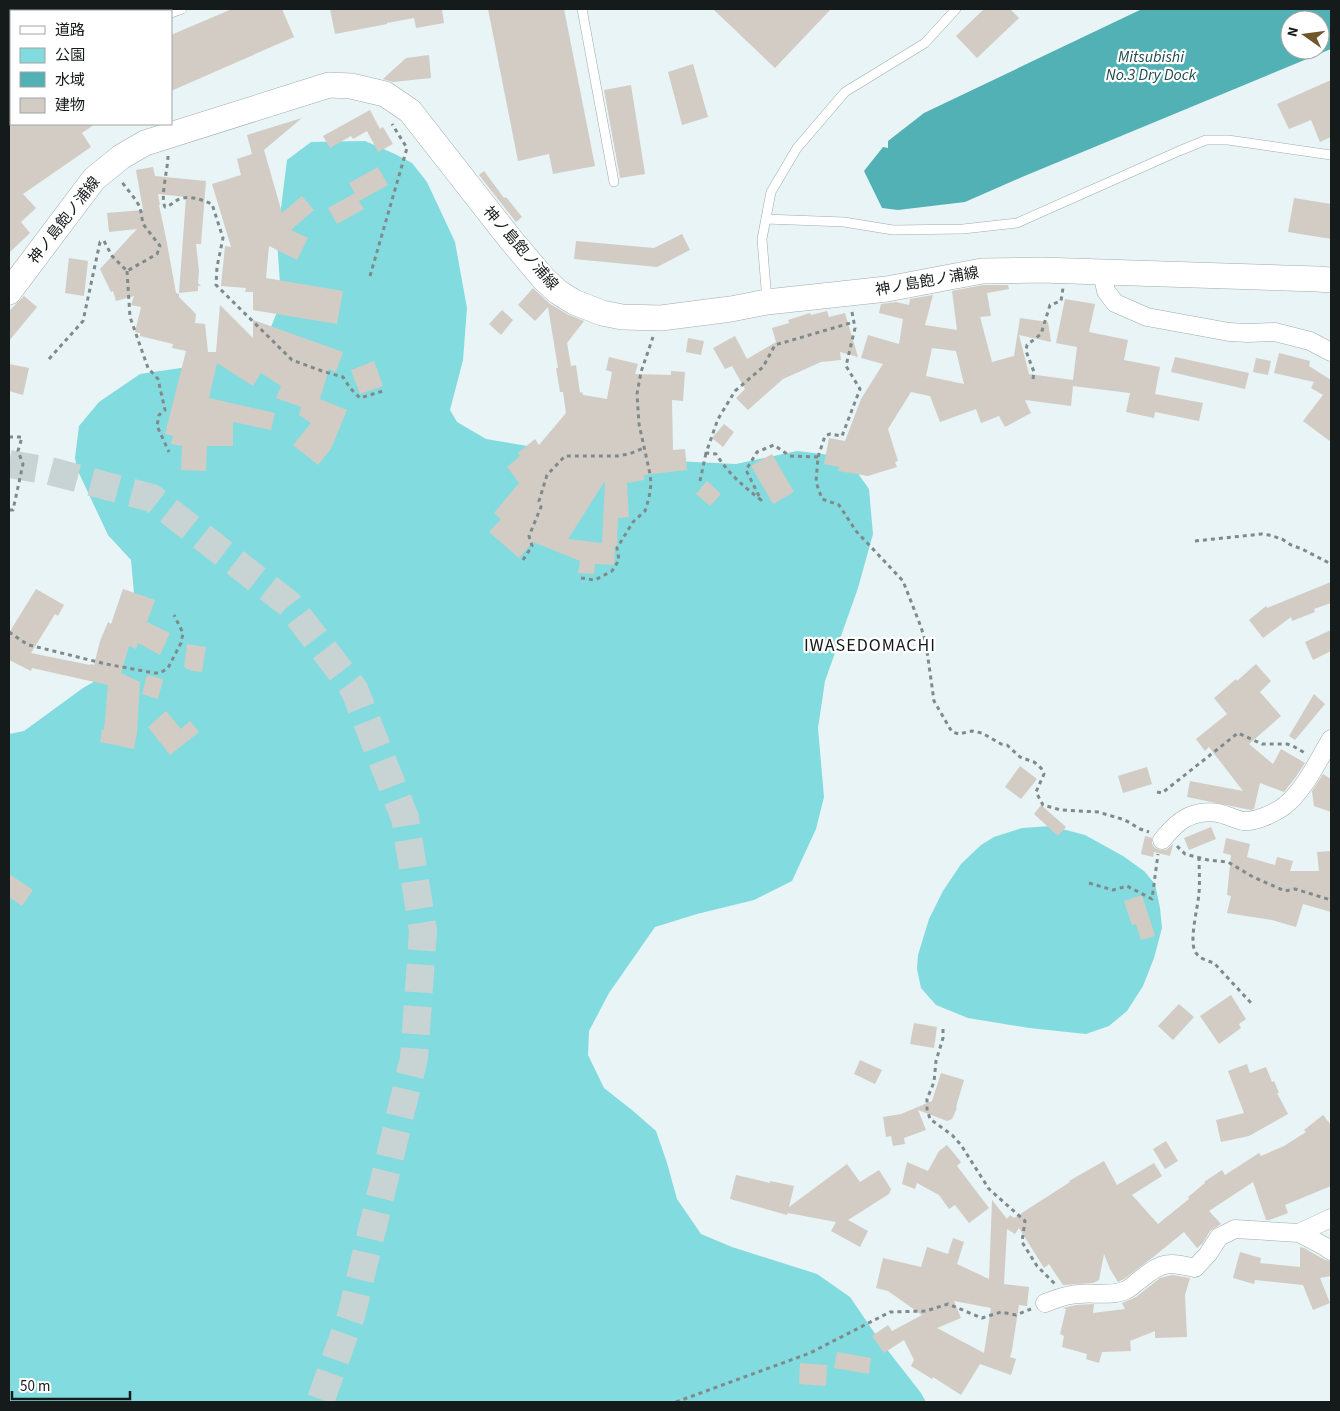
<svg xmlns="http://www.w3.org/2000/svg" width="1340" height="1411" viewBox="0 0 1340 1411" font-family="'Source Sans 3','Noto Sans JP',sans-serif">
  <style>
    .green { fill: #82dbde }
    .water { fill: #51b1b5; fill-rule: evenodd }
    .building { fill: #d2ccc4; fill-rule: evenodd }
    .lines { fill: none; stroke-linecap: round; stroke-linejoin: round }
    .highway-tunnel { stroke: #c8d3d4; stroke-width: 28; stroke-dasharray: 28 14; stroke-linecap: butt }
    .lane-casing { stroke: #a0acac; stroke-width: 10 }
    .street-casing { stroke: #a0acac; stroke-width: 19 }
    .secondary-casing { stroke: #a0acac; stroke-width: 26 }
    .path { stroke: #818a8b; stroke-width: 3; stroke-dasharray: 4 4; stroke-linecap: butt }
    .lane { stroke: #fff; stroke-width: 9 }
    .street { stroke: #fff; stroke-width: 18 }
    .secondary { stroke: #fff; stroke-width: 25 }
    .labels { text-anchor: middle; stroke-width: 4.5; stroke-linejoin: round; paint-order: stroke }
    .street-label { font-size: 15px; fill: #151a1a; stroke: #fff }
    .water-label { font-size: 16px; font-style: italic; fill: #204c4e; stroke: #fff }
    .quarter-label { font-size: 18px; letter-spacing: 1px; fill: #151a1a; stroke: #fff }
  </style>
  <rect width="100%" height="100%" fill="#e8f4f5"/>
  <path class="green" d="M365,141L395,154L412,163L427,182L455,242L467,308L463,360L450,410L457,422L486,439L593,457L736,464L797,451L830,455L852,465L869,489L873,534L858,588L825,681L818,728L824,797L816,829L792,881L754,900L697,914L655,927L609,993L589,1031L588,1055L604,1088L632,1110L656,1131L667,1163L677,1199L701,1234L732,1247L817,1274L850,1297L878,1338L921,1393L926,1402H9V734L24,731L83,688L118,668L136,615L131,560L108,535L77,469L75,458L79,426L99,402L140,374L201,365L263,347L277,312L280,284L277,240L287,160L311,142Z
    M1051,826L1085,835L1123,856L1144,871L1155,884L1160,908L1162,928L1154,958L1143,986L1127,1011L1109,1026L1086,1034L1029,1028L968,1018L936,1005L921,988L917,969L918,955L929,919L943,891L961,864L981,845L994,837L1022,828Z"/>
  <path class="water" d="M1142,9H1331V49L1022,177L965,202L898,210L882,208L864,171L883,147L888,148V141L924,113ZM1290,20H1320V50H1290Z"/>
  <path class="building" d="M232,9H282L294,37L171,91V35Z
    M330,9H442L444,23L416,28L414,18L387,23V24L335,34Z
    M488,9H564L595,166L553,174L549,154L518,161Z
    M713,9H831L775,68Z
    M984,9H1010L1019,18L977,58L956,36Z
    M429,55L431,78L393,82L383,79L406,58Z
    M693,64L708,117L682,125L668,72Z
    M1331,80V137L1320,142L1311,120L1289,129L1277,104Z
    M631,85L645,174L620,178L604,90Z
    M370,110L380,129L383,127L393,144L378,152L367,131L353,139L351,136L330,148L323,136Z
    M302,118L264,150L282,213L302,196L314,210L291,230L308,238L297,260L269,246L266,278L343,291L337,324L253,310V292H245L246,288L221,286L225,246L231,247L212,184L241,175L237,159L252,154L247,135Z
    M9,124H95L82,133L91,147L23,194L36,208L21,222L30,233L9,253Z
    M153,167L155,176L206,181L201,244H196L199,271L198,283L201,286H198V291L179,293L186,197L158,194L160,205H159L166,238L176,293L179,294V297L196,314L195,323L205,324L208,352H216L220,305L253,338V320L343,352L336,372L329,369L320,399L347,410L331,449L318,465L293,445L311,423L299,415L301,407L276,398L281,386L261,373L253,386L217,363L209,398L275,413L271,430L233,422V446H207L206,471L181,470L182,446L171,444L173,436L165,434L186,351L172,348L173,344L140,336V333L135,332L141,307L131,305L134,296L116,301L113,291L111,292L100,269L137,229L109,232L107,213L143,210L136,170Z
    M378,167L388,185L359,201L364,209L337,224L328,208L355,193L356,195L349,183Z
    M484,171L504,198L506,197L522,217L516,222L479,175Z
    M1294,198L1331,204V239L1288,232Z
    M682,234L690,250L657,267L574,259L576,241L654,248Z
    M69,258L88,261L84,296L65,293Z
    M983,285H1008L1009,289L987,293L991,316L980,317L992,362L1014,356L1020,318L1048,322L1051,342L1019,335L1029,374L1073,380L1077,347L1056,343L1065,299L1095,304L1089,332L1128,340L1124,360L1160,367L1155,394L1203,403L1199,421L1155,412L1154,418L1126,412L1130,393L1073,386L1071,406L1025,400L1031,413L1005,427L999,416L981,423L976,409L940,422L930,396L911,392L888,429L898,461L895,462L897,467L868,476L838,471L839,467L824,464L829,438L845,441L861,399L883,364L861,358L868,335L899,344L903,319L879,313L881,304L896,302L909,305L910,299L933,295L925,325L957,330L952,291ZM932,348L956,351L964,384L926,376Z
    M533,288L550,304L567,314L584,321L567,343L571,366L576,365L580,393L582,392L583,395L607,399L612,372L606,370L609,357L638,364L635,374L671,375V371L685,372L683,401L672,400L673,450L685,449L687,470L644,475V480L627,483L629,517L618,518L617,546H615L614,565L595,564L594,574L578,573L580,561L533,542L519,558L489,532L501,519L494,513L519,483L507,467L520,456L518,453L535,439L539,445L566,413L563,392H560L556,368H558L548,307L535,321L518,305ZM605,481L602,543L568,539Z
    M24,296L37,307L9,341V311Z
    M502,310L513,320L501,335L489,324Z
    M827,311L829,317L845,313L858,357L840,352L841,360L821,362L783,379L748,410L736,398L745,389L732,366L725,369L713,348L735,336L747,359L776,342L772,328L789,323L788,320L810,313L811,315Z
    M688,338L704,341L701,355L686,352Z
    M1279,353L1310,361L1309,366L1331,380V442L1303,421L1323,395L1311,388L1314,382L1274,373Z
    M1175,357L1249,373L1245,389L1171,372Z
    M1256,358L1271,361L1268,375L1253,372Z
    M374,361L383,386L360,394L351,370Z
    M9,364L29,368L23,395L9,391Z
    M724,424L734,432L723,447L712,438Z
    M772,454L794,492L773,504L751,466Z
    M707,481L721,494L710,506L696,494Z
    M1331,582V603L1314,609L1315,612L1292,621L1291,617L1263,638L1249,620L1266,606L1267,608Z
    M36,589L64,605L58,616L55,614L31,653L90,665L91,664L94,665L100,641L108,622L111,624L123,589L155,600L147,622L170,633L160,655L138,643L136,649L129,646L121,673L140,682L137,733L134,749L100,742L102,729L104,730L108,685L32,668L31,671L9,660V633Z
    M1331,630V651L1313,660L1305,642Z
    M187,644L206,647L202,672L192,671L184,667Z
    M1256,664L1271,681L1260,692L1281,716L1249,744L1273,764L1281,749L1305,763L1295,778L1284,792L1260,783L1254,809L1251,810L1187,797L1190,781L1243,791L1209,747L1205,751L1196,739L1227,714L1214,698L1236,679L1237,681Z
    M147,675L163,679L158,699L142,694Z
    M1314,694L1325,704L1295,740L1289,736Z
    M166,711L181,729L190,721L199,732L170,755L148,727Z
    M1020,766L1037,779L1021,799L1005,787Z
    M1147,767L1152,784L1123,793L1118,776Z
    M1323,774L1331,779V812L1314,806L1312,791Z
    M1041,805L1066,827L1058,836L1034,814Z
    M1211,827L1216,839L1189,850L1184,838Z
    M1145,836L1152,838V844L1155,848L1160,850H1166L1173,844L1170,856L1154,852L1153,857L1141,854Z
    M1226,838L1250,844L1247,857L1275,865L1277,857L1293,861L1290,871H1319L1317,852L1331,851V912L1303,904L1296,927L1272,920L1227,913L1231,896L1227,895L1231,855L1223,853Z
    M9,874L33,890L22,906L9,897Z
    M1142,895L1155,936L1141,940L1136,924L1132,925L1124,901Z
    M1231,995L1246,1019L1239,1024L1241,1028L1219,1044L1200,1016Z
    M1179,1004L1194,1017L1173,1040L1158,1026Z
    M914,1023L937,1027L934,1048L910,1044Z
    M860,1060L882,1070L875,1084L854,1074Z
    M1247,1064L1250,1073L1266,1067L1272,1082L1274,1081L1279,1093H1277L1288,1114L1249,1136L1221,1142L1216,1120L1244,1113L1228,1071Z
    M941,1073L964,1080L956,1107L957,1108L952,1119L947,1121L918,1110L926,1130L904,1138L905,1144L893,1146L891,1136L886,1137L883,1117L901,1114L932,1101Z
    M1323,1115L1331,1125V1186L1285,1205L1288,1213L1269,1220H1266L1253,1182L1209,1211L1221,1224L1210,1231L1203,1243L1197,1248L1184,1232L1152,1258L1124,1279L1118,1282L1110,1269L1104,1254L1099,1280L1093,1283L1063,1285L1049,1264L1044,1268L1019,1228L1015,1234L1007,1229L1004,1284L1029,1287L1027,1306L1019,1305L1012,1350L1010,1357L1016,1359L1011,1375L980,1364L961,1395L933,1377L932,1379L911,1366L914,1360L904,1340L884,1353L872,1336L888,1325L892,1331L922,1315L888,1291L876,1288L883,1258L921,1267L927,1247L948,1254L953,1238L964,1242L957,1264L989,1279L992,1200L1007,1219L1010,1215L1014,1218L1070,1182L1069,1181L1104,1161L1117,1185L1154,1163L1162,1176L1132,1195L1158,1224L1189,1199L1188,1197L1205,1183L1204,1182L1222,1170L1225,1175L1259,1153L1261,1156L1284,1146L1306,1132L1304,1130ZM954,1301L991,1308L984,1353L937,1328L961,1318Z
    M1166,1141L1178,1161L1165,1169L1153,1149Z
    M947,1145L961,1162L957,1166L989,1208L969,1223L955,1205L949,1209L939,1195L917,1183L915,1189L902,1184L907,1162L928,1171L939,1151Z
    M847,1164L860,1182L879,1170L891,1189L889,1194L848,1220L868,1231L860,1247L831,1231L836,1222L788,1213L787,1215L730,1199L736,1175L770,1183V1181L794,1186L789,1207Z
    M1300,1247L1304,1248L1325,1260L1331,1261V1276L1320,1278L1330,1303L1313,1310L1303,1285L1255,1280L1254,1284L1233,1278L1240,1252L1261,1258L1260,1263L1300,1267Z
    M1172,1275L1190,1278L1185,1295L1187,1337L1155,1338V1331L1130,1341L1131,1351L1102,1352L1099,1363L1086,1359L1087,1354L1062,1347L1064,1336L1060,1334L1066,1309L1063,1308L1076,1305L1094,1304L1093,1313L1125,1309L1122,1303L1136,1297L1160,1278Z
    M837,1352L871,1358L869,1374L834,1368Z
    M800,1363L827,1365L826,1386L799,1384Z"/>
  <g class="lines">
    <path class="highway-tunnel" d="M9,464L50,471L152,498L289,604L354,689L405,818L423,931L414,1058L351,1316L320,1402"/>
    <defs>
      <path id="lane" d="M582,9L614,182
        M171,13L182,9
        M9,45H11
        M9,104L11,102
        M766,219L844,222L893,230L963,229L1017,223L1179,151L1206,140H1228L1331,155
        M767,301L762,239L771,192L797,148L845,92L925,43L956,9"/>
      <path id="street" d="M1102,272L1106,291L1115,303L1147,317L1229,332L1248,333L1275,332L1310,341L1331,352
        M1162,840C1169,832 1175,824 1184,819C1196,812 1212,810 1225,815C1231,817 1237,820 1243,821C1255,822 1273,814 1283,807C1305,790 1317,762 1331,739
        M1299,1233L1324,1246L1331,1251
        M1045,1303C1056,1299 1067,1294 1079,1294C1094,1292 1111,1297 1126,1290C1131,1288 1136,1282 1141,1279C1162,1261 1170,1262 1195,1268L1208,1254L1219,1237L1235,1229L1299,1233L1331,1218"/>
      <path id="secondary" d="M9,292L94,179L121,157L145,143L329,85L351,86L385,94L410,111L511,240L543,278L558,292L574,302L602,313L622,317L661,318L731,309L767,302L887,289L982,271L1041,270L1317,279L1331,280"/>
    </defs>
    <use href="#lane" class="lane-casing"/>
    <use href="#street" class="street-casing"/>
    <use href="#secondary" class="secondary-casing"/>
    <path class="path" d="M168,156C168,168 160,198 165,207C171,206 174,201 180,199C191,195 202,200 212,204L223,238L217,267L216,285L292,360L322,371L343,377L350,388L360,398L386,390
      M127,271L130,317L148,368L158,379L165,410L159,415L157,426L169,452
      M370,276L407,148L392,124
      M852,312L855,328L846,366L860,389L842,436L830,434L825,436L818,457L816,482L822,499L839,505L856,531L903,581L921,627L926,644L934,701L952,732L959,734L972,731L982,733L1001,744L1007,745L1020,757L1034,762L1041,768L1044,774L1036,792L1043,805L1061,810L1098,812L1125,820L1140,829L1149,832
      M49,359L83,321L100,242L104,241L112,256L127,271L157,254L160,246L143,224L140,207L135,199L121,181
      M1033,379L1034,372L1026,351L1027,345L1041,334L1050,305L1061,301L1063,288
      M9,437H22L18,451L23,464L13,510H9
      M818,457L790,456L774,445L757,452L746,470L761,500C743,486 728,473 716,454L706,453L718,419L735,391L763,367L775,345L854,322
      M700,481L706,453
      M1195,541L1262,534L1269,535L1282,539L1291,545L1302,549L1331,564
      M523,560L532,546L529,536L541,507L539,501L547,475L565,456H617L629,454L644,448
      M581,578L595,580L612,571L619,560L617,548L633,522L645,511L649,498L651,484L650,474L639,424L637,394L641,372L653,337
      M9,632L22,641L29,645L106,664L154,673H160L168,668L181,643L183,633L174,615
      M1157,792L1162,793L1238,733L1262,744H1287L1293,746L1305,753
      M1177,846L1185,854L1208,860L1228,862L1253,877L1285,891L1295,889L1331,900
      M1199,857C1199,869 1200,881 1199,893C1198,907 1189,940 1195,951C1198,958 1207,961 1214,963L1252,1004
      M1089,883L1113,890L1127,886L1152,899L1158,854
      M943,1029V1038L936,1061L934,1082L927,1099V1109L930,1119L952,1135L961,1145L989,1189L1025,1221L1022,1242L1037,1266L1055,1284
      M676,1402L810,1353L890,1312L926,1311L948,1304L982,1318L1001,1312L1016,1315L1031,1309"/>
    <use href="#lane" class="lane"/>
    <use href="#street" class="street"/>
    <use href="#secondary" class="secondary"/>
  </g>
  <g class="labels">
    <g class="street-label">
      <text transform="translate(64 220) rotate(-52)" y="5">神ノ島飽ノ浦線</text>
      <text transform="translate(521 248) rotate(49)" y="5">神ノ島飽ノ浦線</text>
      <text transform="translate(927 281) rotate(-10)" y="5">神ノ島飽ノ浦線</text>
    </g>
    <g class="water-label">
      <text x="1151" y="62">Mitsubishi<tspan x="1151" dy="18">No.3 Dry Dock</tspan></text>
    </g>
    <g class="quarter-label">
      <text x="870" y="651">IWASEDOMACHI</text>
    </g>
  </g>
  <rect width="1340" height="1411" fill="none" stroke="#151a1a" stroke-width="20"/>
  <rect x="10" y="10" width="162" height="115" fill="#ffffff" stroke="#a1a3a3"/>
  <rect x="20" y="26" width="25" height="8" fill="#ffffff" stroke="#a1a3a3"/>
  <text x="55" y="35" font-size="15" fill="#151a1a">道路</text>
  <rect x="20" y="48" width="25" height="15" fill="#82dbde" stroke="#a1a3a3"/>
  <text x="55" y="60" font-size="15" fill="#151a1a">公園</text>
  <rect x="20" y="72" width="25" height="15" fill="#51b1b5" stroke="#a1a3a3"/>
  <text x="55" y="85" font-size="15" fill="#151a1a">水域</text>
  <rect x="20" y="98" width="25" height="15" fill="#d2ccc4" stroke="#a1a3a3"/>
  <text x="55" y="110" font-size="15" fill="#151a1a">建物</text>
  <g transform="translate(1305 35) rotate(284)"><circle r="24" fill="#ffffff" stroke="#a1a3a3"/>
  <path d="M0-4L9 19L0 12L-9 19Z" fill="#725528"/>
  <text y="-8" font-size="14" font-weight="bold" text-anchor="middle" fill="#151a1a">N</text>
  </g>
  <path d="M12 1391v8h118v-8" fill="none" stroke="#151a1a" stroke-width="2.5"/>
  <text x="20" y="1391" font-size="15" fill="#151a1a" stroke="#ffffff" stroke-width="4" paint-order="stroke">50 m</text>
</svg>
